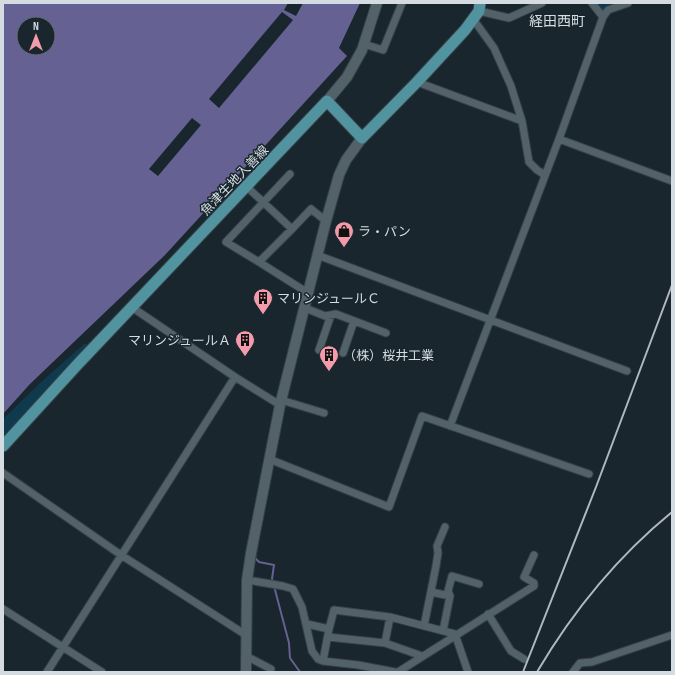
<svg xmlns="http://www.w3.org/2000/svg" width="675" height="675" viewBox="0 0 675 675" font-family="'Sofia Sans Condensed','Noto Sans JP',sans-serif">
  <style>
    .green { fill: #0f3a4e }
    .water { fill: #656192; fill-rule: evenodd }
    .pier { fill: #19262d }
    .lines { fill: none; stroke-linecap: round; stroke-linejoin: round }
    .stream { stroke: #656192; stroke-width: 2 }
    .street-casing { stroke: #364047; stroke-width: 9 }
    .secondary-casing { stroke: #364047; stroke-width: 12 }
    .primary-casing { stroke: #364047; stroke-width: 13 }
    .street { stroke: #536169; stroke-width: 7 }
    .secondary { stroke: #536169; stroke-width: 10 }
    .primary { stroke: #51939e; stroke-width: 11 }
    .rail { stroke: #afb8be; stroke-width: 2 }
    .labels { text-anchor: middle; stroke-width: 3; stroke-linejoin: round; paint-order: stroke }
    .street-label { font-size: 13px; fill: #d4dce1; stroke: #19262d }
    .poi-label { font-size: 13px; fill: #d4dce1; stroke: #19262d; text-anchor: start }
    .neighbourhood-label { font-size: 14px; fill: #d4dce1; stroke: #19262d }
  </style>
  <rect width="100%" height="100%" fill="#19262d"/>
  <path class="green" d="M594,3H622L602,13Z
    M85,343L92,349L3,444V419L40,383Z"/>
  <path class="water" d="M3,3H360L339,48L347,56L165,255L30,384L3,414ZM24,24H48V48H24Z"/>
  <path class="pier" d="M288,3H303L296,16L284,10Z
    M282,12L293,20L219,108L209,99Z
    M192,118L201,125L158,176L149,169Z"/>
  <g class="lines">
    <path class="stream" d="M257,547L255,558L259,562L274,565L272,579L273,582
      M274,586L289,643L290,658L300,672"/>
    <defs>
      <path id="street" d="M592,3L603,17
        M479,11L509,18L542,3
        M473,19L494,48L511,86L522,121
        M364,44L383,50L402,3
        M417,82L522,121L529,162L537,170L545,175
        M559,139L603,17L608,10L628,3
        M247,187L292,229L259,262L308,293
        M292,229L311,209L326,221
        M317,255L627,371
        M259,262L226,242L290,174
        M133,308L235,377L280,405
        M305,308L325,316L336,314L386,333
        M319,350L331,315
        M343,353L354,321
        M281,400L324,413
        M450,426L559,139L672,181
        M269,459L389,507L422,416L589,474
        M3,473L121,555L246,635
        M247,580L283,586L293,589L302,607L312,651L318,659L323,661L358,665L395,672
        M431,592L450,596L443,631
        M450,596L448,591L452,576L479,584
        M3,609L102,672
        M488,614L511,651L524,659
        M390,617L455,634L468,672
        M307,624L329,629L323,661
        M424,626L436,566L438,553L437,546L445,527
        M328,637L385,643L390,617L334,610L329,629
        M385,643L422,656
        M246,656L271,669
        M47,672L235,377
        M398,672L534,586V583L524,577L534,555
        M573,672L580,663L592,662L672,635"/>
      <path id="secondary" d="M327,101L347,77L362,50L377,3
        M246,672L247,580L251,553L280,405L326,221L339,175L346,160L362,138"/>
      <path id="primary" d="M3,446L77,365L327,101L362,138L417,82L465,30L479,11L480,3"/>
    </defs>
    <use href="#street" class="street-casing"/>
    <use href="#secondary" class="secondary-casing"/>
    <use href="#primary" class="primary-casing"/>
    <use href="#street" class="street"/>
    <use href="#secondary" class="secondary"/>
    <use href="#primary" class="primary"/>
    <path class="rail" d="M523,672L596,487L672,285
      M537,672C573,611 617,557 672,512"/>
  </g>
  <defs>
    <symbol id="shop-pin" viewBox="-11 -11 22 30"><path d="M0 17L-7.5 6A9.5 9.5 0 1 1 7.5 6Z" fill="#f39aab" stroke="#19262d"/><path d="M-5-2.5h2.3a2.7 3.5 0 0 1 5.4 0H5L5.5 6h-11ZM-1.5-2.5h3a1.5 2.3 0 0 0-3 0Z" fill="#111"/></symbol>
    <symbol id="building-pin" viewBox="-11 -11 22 30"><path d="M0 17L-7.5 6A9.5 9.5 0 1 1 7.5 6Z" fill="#f39aab" stroke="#19262d"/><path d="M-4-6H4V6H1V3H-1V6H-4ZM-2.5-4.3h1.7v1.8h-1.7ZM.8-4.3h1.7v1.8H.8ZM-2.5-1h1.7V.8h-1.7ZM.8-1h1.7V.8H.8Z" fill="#111"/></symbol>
  </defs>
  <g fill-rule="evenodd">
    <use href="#shop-pin" x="333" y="220" width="22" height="30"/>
    <use href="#building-pin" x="252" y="287" width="22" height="30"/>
    <use href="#building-pin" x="234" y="329" width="22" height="30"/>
    <use href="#building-pin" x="318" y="344" width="22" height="30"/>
  </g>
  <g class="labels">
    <g class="street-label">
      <text transform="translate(234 180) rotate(-46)" y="5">魚津生地入善線</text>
    </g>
    <g class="poi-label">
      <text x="358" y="236">ラ・パン</text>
      <text x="277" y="303">マリンジュールＣ</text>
      <text x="231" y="345" text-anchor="end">マリンジュールＡ</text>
      <text x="343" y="360">（株）桜井工業</text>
    </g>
    <g class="neighbourhood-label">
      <text x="557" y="26">経田西町</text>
    </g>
  </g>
  <rect width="675" height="675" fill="none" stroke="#d4dce1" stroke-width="8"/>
  <g transform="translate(36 36)"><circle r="19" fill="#19262d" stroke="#646f75"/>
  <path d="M0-3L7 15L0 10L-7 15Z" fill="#f39aab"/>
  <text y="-6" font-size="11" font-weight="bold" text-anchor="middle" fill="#d4dce1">N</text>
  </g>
</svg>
